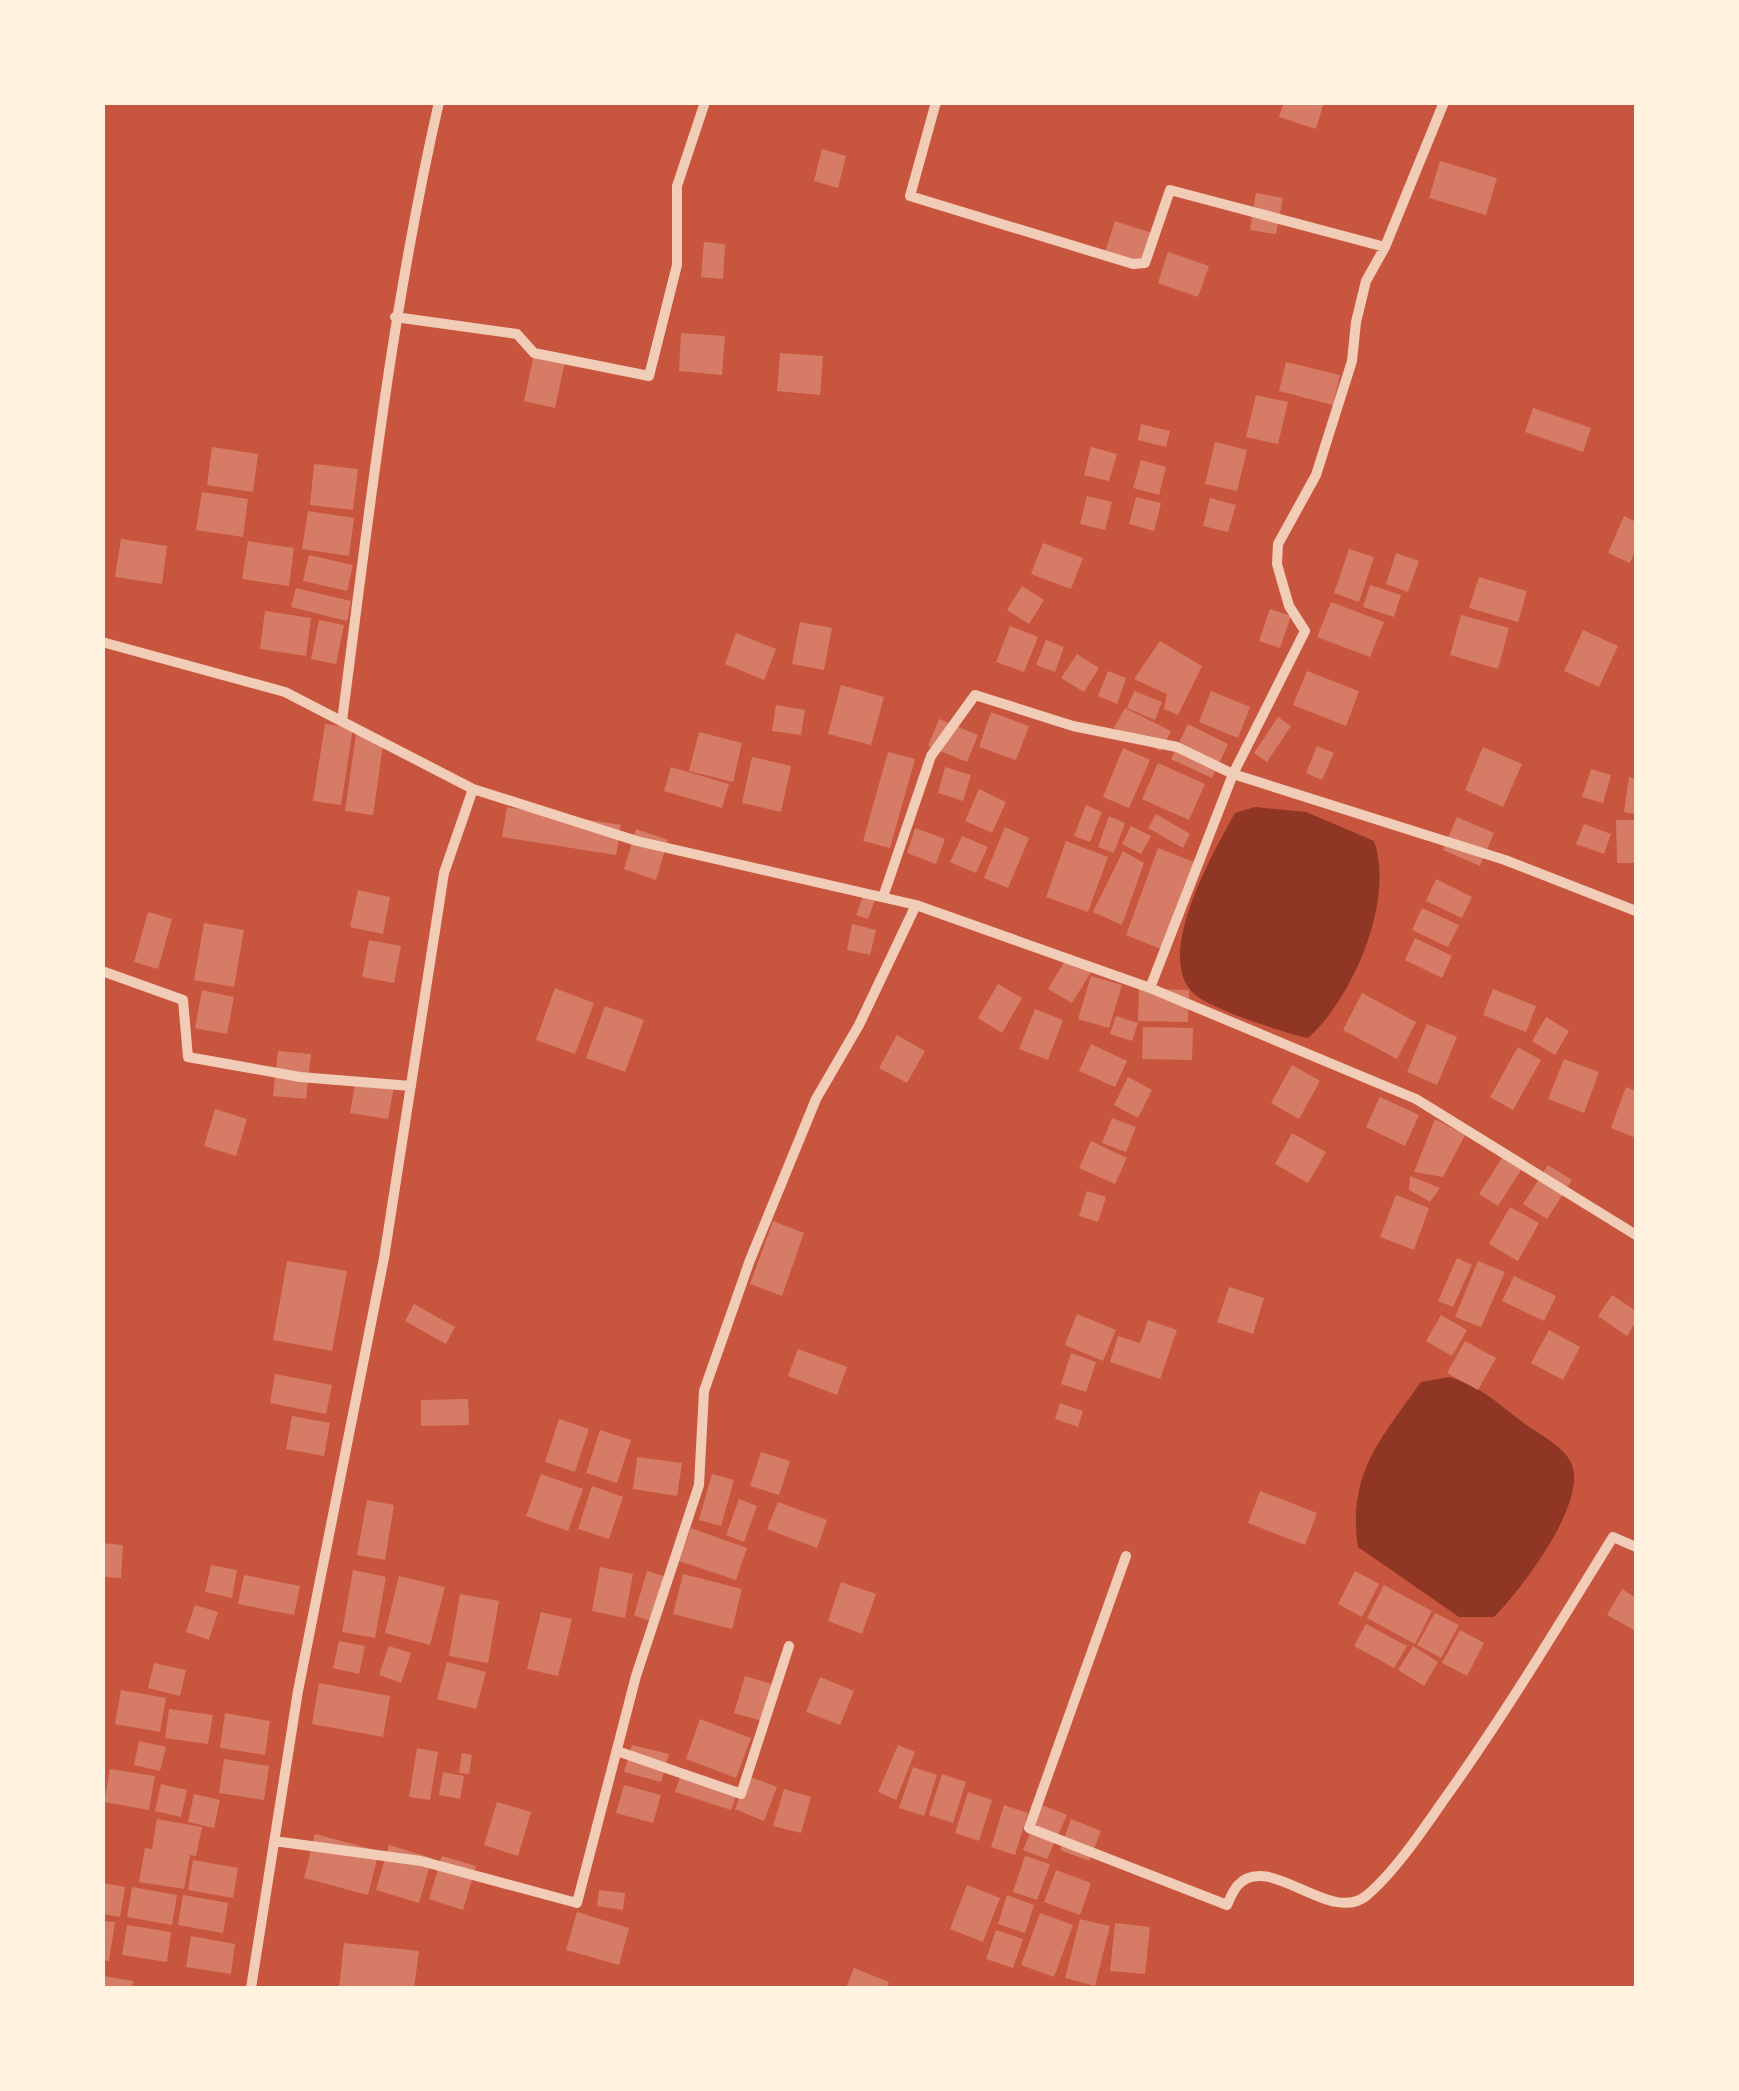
<svg xmlns="http://www.w3.org/2000/svg" width="1739" height="2091" viewBox="0 0 1739 2091" font-family="'Golos Text',sans-serif">
  <style>
    .water { fill: #8f3625 }
    .building { fill: #d67c66 }
    .lines { fill: none; stroke-linecap: round; stroke-linejoin: round }
    .minor { stroke: #f1ccb7; stroke-width: 10 }
  </style>
  <rect width="100%" height="100%" fill="#c8553d"/>
  <path class="water" d="M1255,807L1306,812L1374,841C1395,900 1353,998 1308,1038C1284,1033 1208,1008 1193,993C1154,955 1214,851 1235,813Z
    M1450,1377C1486,1390 1492,1399 1521,1421C1535,1432 1560,1444 1569,1459C1594,1496 1520,1591 1494,1617H1459L1358,1547C1347,1473 1381,1439 1421,1382Z"/>
  <path class="building" d="M1284,102H1324L1316,129L1279,117Z
    M822,149L846,156L838,188L814,181Z
    M1440,161L1497,178L1486,215L1429,198Z
    M1256,193L1283,198L1276,234L1250,230Z
    M1115,221L1155,234L1145,265L1105,252Z
    M704,242L725,244L723,279L701,277Z
    M1168,252L1209,266L1198,297L1158,283Z
    M681,333L725,336L722,375L679,371Z
    M780,353L823,356L820,395L777,391Z
    M534,354L565,361L555,408L524,401Z
    M1286,362L1340,375L1333,405L1279,391Z
    M1256,395L1288,402L1278,444L1246,437Z
    M1533,408L1591,428L1583,452L1525,432Z
    M1141,424L1170,431L1166,447L1138,440Z
    M1215,442L1247,450L1237,491L1205,484Z
    M212,447L258,454L253,492L207,485Z
    M1091,447L1117,454L1109,481L1084,475Z
    M1141,460L1166,467L1159,495L1133,488Z
    M314,464L358,469L353,510L310,505Z
    M202,492L248,499L243,537L196,530Z
    M1087,496L1112,502L1105,530L1080,524Z
    M1136,497L1161,503L1154,531L1129,524Z
    M1210,498L1236,505L1228,532L1203,526Z
    M308,511L354,518L349,556L302,549Z
    M1624,516L1636,522V548L1630,563L1608,553Z
    M121,539L167,546L162,584L115,577Z
    M248,541L294,548L289,586L242,579Z
    M1043,543L1083,558L1071,589L1031,574Z
    M1349,549L1374,557L1359,602L1334,593Z
    M1396,553L1419,561L1408,592L1386,584Z
    M309,555L353,565L347,591L303,581Z
    M1479,577L1527,591L1518,622L1469,608Z
    M1370,585L1401,595L1394,617L1363,607Z
    M1022,586L1044,600L1029,624L1007,610Z
    M296,588L351,601L347,621L291,607Z
    M1331,602L1384,622L1370,657L1317,637Z
    M1270,609L1291,616L1280,648L1259,641Z
    M265,611L311,618L306,656L260,649Z
    M1461,615L1509,628L1498,669L1450,655Z
    M319,620L344,625L336,664L311,659Z
    M800,622L832,628L824,670L792,664Z
    M1010,626L1038,637L1024,672L996,662Z
    M1583,630L1618,646L1599,687L1564,671Z
    M736,633L776,649L764,680L725,664Z
    M1046,640L1064,647L1055,672L1036,665Z
    M1160,641L1202,666L1178,715L1164,709L1167,694L1134,679Z
    M1077,654L1099,668L1084,692L1061,678Z
    M1108,671L1126,678L1117,704L1098,696Z
    M1307,671L1359,691L1346,726L1293,705Z
    M841,685L884,697L871,745L828,734Z
    M1134,691L1162,702L1155,720L1127,708Z
    M1211,691L1250,707L1238,738L1199,722Z
    M776,705L805,710L801,735L772,731Z
    M1125,708L1171,731L1161,751L1114,728Z
    M991,712L1029,726L1016,760L979,747Z
    M1278,717L1291,726L1267,762L1254,753Z
    M939,719L978,735L967,762L928,746Z
    M325,724L353,728L341,805L313,801Z
    M1188,724L1228,744L1212,778L1171,759Z
    M699,732L742,743L733,782L689,771Z
    M356,734L384,739L373,815L345,811Z
    M1317,746L1334,753L1322,780L1306,773Z
    M1483,747L1522,764L1503,807L1465,790Z
    M1123,748L1150,760L1129,808L1103,797Z
    M888,752L915,759L890,848L863,841Z
    M752,757L791,766L781,812L742,803Z
    M1158,763L1205,784L1189,820L1142,799Z
    M671,767L729,784L722,808L664,791Z
    M945,767L971,775L963,801L938,793Z
    M1591,769L1611,775L1603,803L1582,797Z
    M1629,777L1636,779V814L1624,812Z
    M979,789L1006,802L992,833L965,821Z
    M1086,805L1102,812L1090,842L1074,836Z
    M507,807L621,825L616,855L502,837Z
    M1156,814L1190,834L1183,848L1148,828Z
    M1109,816L1125,823L1114,853L1098,847Z
    M1457,817L1494,833L1480,866L1443,850Z
    M1616,820H1636V863H1617Z
    M1584,824L1611,834L1604,854L1576,844Z
    M1131,826L1151,836L1141,854L1122,844Z
    M1005,827L1029,838L1008,888L984,878Z
    M915,828L945,839L936,864L907,853Z
    M636,829L668,840L656,880L624,869Z
    M962,836L988,847L976,873L950,862Z
    M1066,841L1108,857L1088,912L1046,897Z
    M1158,848L1194,862L1161,949L1126,935Z
    M1123,851L1144,863L1122,925L1093,912Z
    M1436,879L1472,897L1462,918L1426,901Z
    M358,890L390,897L383,934L350,927Z
    M865,891L877,895L868,919L856,915Z
    M1422,908L1459,925L1448,947L1412,930Z
    M148,912L172,919L158,969L134,962Z
    M204,923L244,930L234,987L194,980Z
    M852,924L876,930L870,955L847,950Z
    M1415,938L1452,956L1442,978L1405,960Z
    M369,940L401,946L394,983L362,977Z
    M1069,954L1093,969L1072,1003L1048,989Z
    M1091,976L1122,985L1109,1028L1078,1019Z
    M998,984L1022,998L1002,1033L978,1018Z
    M555,988L594,1003L575,1054L536,1040Z
    M1139,989L1189,990L1188,1022L1138,1021Z
    M1493,989L1536,1006L1526,1032L1483,1015Z
    M202,990L234,997L227,1034L195,1028Z
    M1362,993L1416,1022L1397,1059L1343,1030Z
    M605,1006L644,1020L625,1072L586,1058Z
    M1035,1009L1063,1020L1048,1060L1019,1049Z
    M1116,1016L1138,1023L1132,1041L1110,1034Z
    M1546,1017L1569,1031L1555,1055L1532,1041Z
    M1427,1024L1457,1037L1437,1085L1407,1072Z
    M1143,1027L1193,1028L1192,1060L1142,1059Z
    M897,1035L925,1051L907,1083L879,1068Z
    M1091,1044L1127,1061L1115,1087L1079,1071Z
    M1518,1047L1541,1060L1513,1110L1490,1097Z
    M278,1051L311,1054L306,1099L273,1096Z
    M1564,1059L1599,1072L1584,1113L1548,1099Z
    M1292,1065L1320,1081L1299,1119L1271,1103Z
    M1128,1077L1152,1090L1138,1118L1114,1105Z
    M356,1079L394,1086L388,1119L350,1113Z
    M1626,1087L1636,1091V1138L1611,1128Z
    M1380,1097L1419,1115L1405,1146L1366,1127Z
    M215,1109L247,1119L236,1156L204,1146Z
    M1112,1118L1136,1127L1126,1152L1102,1143Z
    M1435,1119L1465,1135L1443,1177L1414,1172Z
    M1292,1133L1326,1152L1308,1183L1275,1164Z
    M1091,1141L1127,1158L1115,1184L1079,1168Z
    M1502,1158L1521,1170L1498,1206L1479,1194Z
    M1548,1165L1572,1180L1547,1219L1523,1204Z
    M1410,1176L1440,1188L1430,1202L1409,1190Z
    M1087,1191L1106,1197L1098,1222L1079,1216Z
    M1396,1195L1429,1208L1414,1250L1380,1237Z
    M1510,1207L1539,1223L1518,1261L1489,1244Z
    M773,1221L804,1233L782,1296L750,1284Z
    M1457,1258L1472,1265L1453,1307L1438,1301Z
    M287,1261L347,1271L332,1351L273,1340Z
    M1478,1261L1505,1272L1481,1327L1455,1317Z
    M1514,1276L1556,1296L1544,1321L1502,1301Z
    M1229,1287L1264,1298L1253,1334L1217,1322Z
    M1612,1295L1636,1311V1321L1627,1336L1598,1316Z
    M414,1304L455,1327L446,1344L405,1321Z
    M1077,1314L1116,1330L1103,1361L1065,1345Z
    M1441,1315L1467,1330L1452,1356L1426,1341Z
    M1148,1320L1177,1330L1160,1379L1110,1362L1118,1336L1140,1343Z
    M1549,1330L1580,1347L1563,1380L1531,1363Z
    M1465,1341L1496,1358L1478,1390L1447,1373Z
    M798,1349L847,1367L837,1395L788,1376Z
    M1071,1353L1096,1362L1086,1392L1061,1384Z
    M275,1374L332,1385L326,1414L270,1403Z
    M468,1399L469,1425L421,1426V1400Z
    M1060,1403L1083,1411L1078,1427L1055,1419Z
    M292,1416L330,1423L324,1456L286,1449Z
    M559,1419L589,1429L575,1472L545,1462Z
    M600,1430L631,1440L617,1483L586,1473Z
    M761,1452L790,1461L779,1495L750,1486Z
    M637,1457L682,1463L677,1496L633,1489Z
    M541,1474L583,1489L568,1531L526,1516Z
    M712,1474L734,1480L721,1526L699,1520Z
    M592,1486L623,1497L609,1539L578,1529Z
    M1260,1491L1317,1513L1305,1545L1248,1523Z
    M739,1499L757,1506L744,1542L726,1535Z
    M367,1500L394,1505L385,1560L357,1555Z
    M778,1502L827,1520L817,1548L767,1529Z
    M691,1528L747,1548L736,1580L679,1561Z
    M102,1543L123,1545L121,1578L102,1577Z
    M211,1565L237,1570L232,1598L205,1592Z
    M600,1567L633,1574L625,1618L592,1611Z
    M353,1570L386,1577L375,1638L342,1632Z
    M647,1571L664,1576L650,1621L634,1615Z
    M1355,1571L1379,1584L1362,1617L1338,1604Z
    M683,1574L742,1589L732,1629L673,1614Z
    M244,1575L300,1586L294,1615L238,1604Z
    M399,1576L445,1587L430,1645L385,1633Z
    M841,1582L876,1594L862,1634L828,1621Z
    M1384,1585L1432,1611L1415,1644L1367,1618Z
    M1622,1589L1636,1598V1631L1607,1615Z
    M460,1594L499,1601L488,1663L449,1656Z
    M195,1605L218,1612L209,1640L186,1632Z
    M541,1612L572,1619L558,1676L527,1669Z
    M1435,1613L1459,1625L1441,1658L1417,1645Z
    M1366,1624L1407,1646L1394,1668L1354,1646Z
    M1460,1630L1484,1643L1467,1676L1442,1663Z
    M339,1641L365,1646L359,1674L333,1668Z
    M389,1646L411,1653L401,1683L379,1675Z
    M1413,1646L1438,1662L1424,1686L1398,1670Z
    M447,1662L486,1672L476,1709L437,1699Z
    M154,1663L186,1670L180,1696L148,1688Z
    M745,1676L772,1684L762,1721L734,1713Z
    M820,1677L854,1691L840,1725L806,1712Z
    M319,1683L390,1696L383,1737L312,1724Z
    M121,1690L166,1698L160,1732L115,1724Z
    M169,1709L213,1715L208,1744L165,1738Z
    M225,1713L270,1721L265,1755L220,1748Z
    M700,1719L751,1738L736,1778L686,1759Z
    M139,1741L166,1747L160,1771L134,1765Z
    M632,1745L669,1754L661,1782L624,1772Z
    M898,1745L915,1752L896,1800L878,1792Z
    M417,1748L438,1752L430,1800L409,1797Z
    M462,1753L472,1755L469,1774L459,1773Z
    M224,1759L269,1766L264,1800L219,1793Z
    M913,1767L937,1775L924,1816L899,1808Z
    M110,1769L155,1776L149,1810L104,1802Z
    M683,1769L739,1787L731,1810L675,1792Z
    M443,1772L464,1776L460,1799L439,1795Z
    M942,1774L966,1782L953,1823L929,1815Z
    M748,1776L777,1787L764,1821L735,1809Z
    M161,1784L187,1790L181,1817L155,1811Z
    M624,1785L661,1795L653,1823L616,1813Z
    M784,1789L811,1797L801,1833L773,1826Z
    M968,1792L992,1800L979,1841L955,1833Z
    M194,1794L220,1800L214,1828L188,1822Z
    M497,1802L531,1812L518,1856L484,1845Z
    M1004,1805L1028,1813L1015,1855L991,1847Z
    M1042,1805L1067,1815L1047,1859L1023,1850Z
    M157,1819L202,1827L196,1856L190,1855L184,1889L139,1882L145,1848L152,1849Z
    M1071,1819L1101,1831L1089,1861L1060,1850Z
    M315,1834L379,1851L368,1895L304,1878Z
    M389,1845L432,1858L419,1903L376,1890Z
    M442,1856L476,1866L463,1910L429,1899Z
    M1025,1856L1050,1864L1037,1900L1013,1892Z
    M193,1860L238,1868L233,1898L188,1890Z
    M1056,1870L1091,1883L1080,1915L1044,1902Z
    M102,1883L125,1887L120,1917L102,1914Z
    M967,1885L1000,1898L983,1942L950,1929Z
    M132,1887L177,1895L172,1925L127,1917Z
    M599,1890L625,1893L623,1910L597,1906Z
    M183,1895L228,1903L223,1933L178,1925Z
    M1007,1895L1034,1905L1025,1933L998,1924Z
    M577,1912L629,1928L619,1965L566,1950Z
    M1040,1913L1073,1925L1054,1977L1021,1965Z
    M1080,1919L1110,1926L1095,1986L1065,1978Z
    M102,1921L115,1922L109,1961L102,1960Z
    M1115,1923L1150,1927L1145,1974L1110,1971Z
    M127,1925L171,1932L167,1962L122,1955Z
    M996,1930L1023,1939L1013,1968L986,1959Z
    M191,1936L235,1944L231,1974L186,1967Z
    M344,1943L419,1951L414,1988H339Z
    M854,1968L889,1982L886,1988H846Z
    M104,1976L133,1981L132,1988H102Z"/>
  <g class="lines">
    <path class="minor" d="M936,102L910,196L1133,264L1145,263L1170,190L1385,247
      M395,317L517,334L534,353L649,376L677,265V186L705,102
      M102,642L285,692L473,789L637,841L916,905L1150,988L1416,1099L1636,1235
      M342,721C369,514 392,307 439,102
      M883,897L931,756L975,695L1073,726L1177,747L1233,774L1505,860L1636,911
      M102,971L183,1000L188,1057L300,1077L411,1086
      M1150,988L1233,774L1305,631L1289,606L1277,564L1278,544L1316,475L1352,361L1356,322L1366,281L1385,247L1444,102
      M1126,1556L1029,1828L1227,1905C1230,1899 1233,1890 1238,1885C1269,1851 1330,1925 1366,1896C1393,1874 1423,1830 1443,1801C1504,1716 1558,1626 1613,1537L1636,1547
      M617,1751L741,1794L789,1646
      M274,1841L421,1861L577,1903L636,1676L699,1485L704,1391L750,1260L816,1099L859,1025L916,905
      M251,1988L298,1691L384,1258L444,873L473,789"/>
  </g>
  <rect width="1739" height="2091" fill="none" stroke="#fff3e0" stroke-width="210"/>
</svg>
